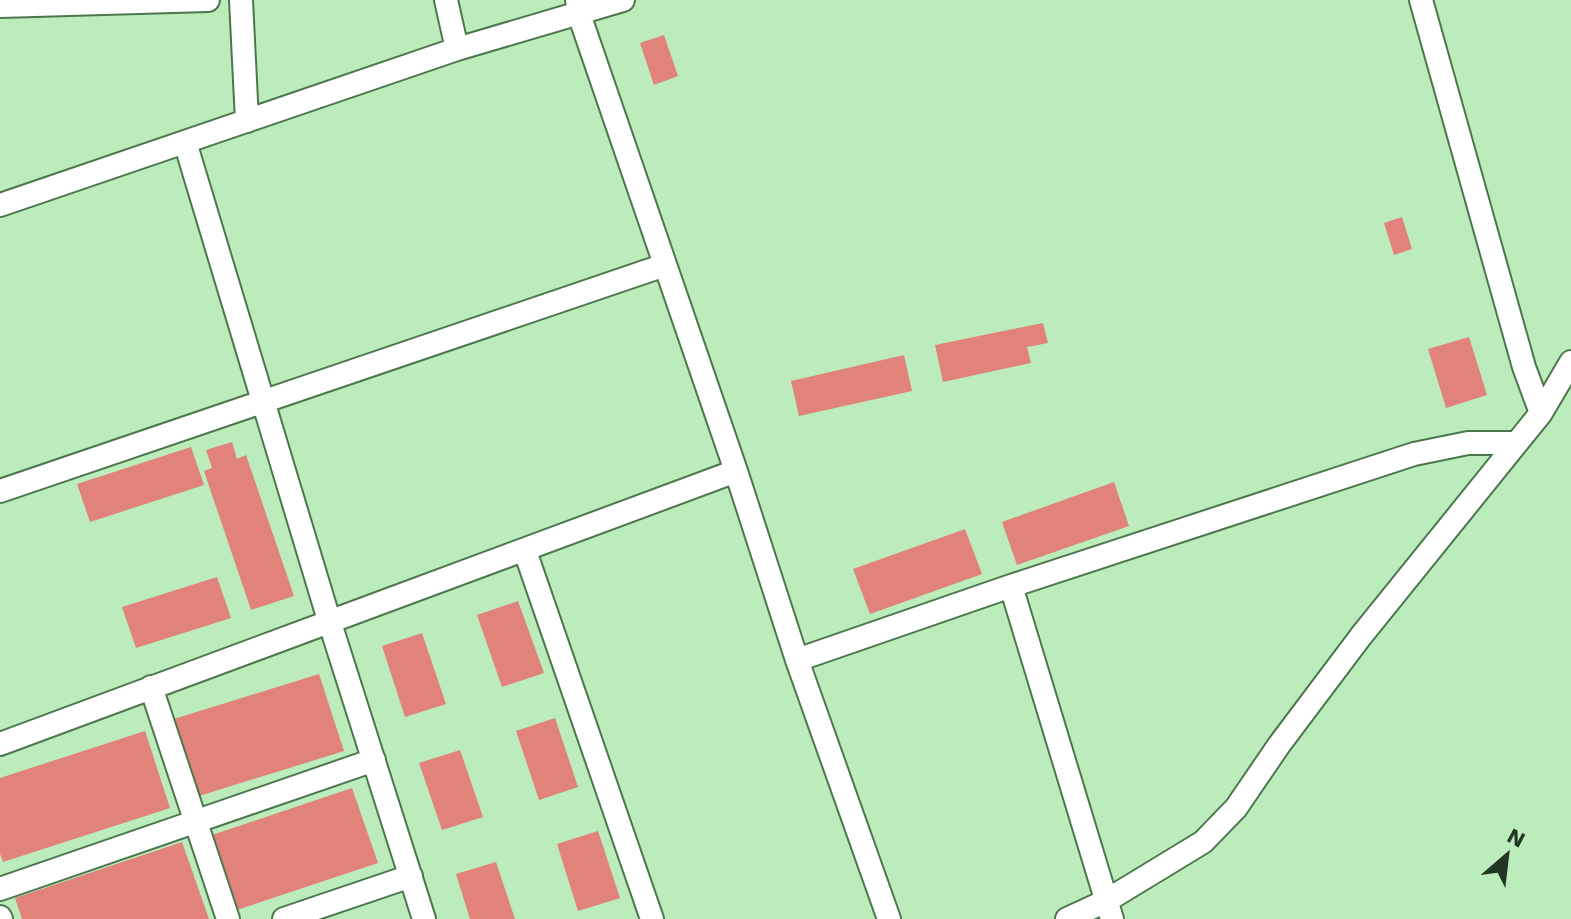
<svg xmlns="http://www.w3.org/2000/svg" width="1571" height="919" viewBox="0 0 1571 919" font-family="'Work Sans',sans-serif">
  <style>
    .building { fill: #e1827b }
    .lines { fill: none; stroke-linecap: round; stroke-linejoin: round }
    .minor-casing { stroke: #4c774d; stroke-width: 26 }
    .minor { stroke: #fff; stroke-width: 22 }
  </style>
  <rect width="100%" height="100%" fill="#bcecbc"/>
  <path class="building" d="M664,35L678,76L654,85L640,43Z
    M1402,217L1412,249L1394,255L1384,223Z
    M1043,323L1048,343L1027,347L1031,363L943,382L935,345Z
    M1469,337L1487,395L1446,408L1428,349Z
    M904,355L912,391L799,416L791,381Z
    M232,442L237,459L246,455L294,596L251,610L204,471L212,468L206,450Z
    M191,447L204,485L90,522L77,484Z
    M1114,482L1129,526L1017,565L1002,522Z
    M965,529L982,574L870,614L853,569Z
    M217,577L231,618L136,648L122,607Z
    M518,601L544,673L502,687L477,615Z
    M422,633L446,704L405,717L382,646Z
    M319,674L344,751L199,796L174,719Z
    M555,718L578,787L539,800L516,731Z
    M145,731L170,808L3,862L0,854V778Z
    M460,750L483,817L442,830L419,763Z
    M352,788L378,863L237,910L212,835Z
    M598,831L620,898L578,911L557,844Z
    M182,842L209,919H22L15,898Z
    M496,862L515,919H470L456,874Z"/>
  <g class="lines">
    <defs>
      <path id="minor" d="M241,0L247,121
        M446,0L457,49
        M577,0L579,14L736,471L797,660L889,919
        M1421,0L1524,367L1541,413
        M0,6L208,0
        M185,142L329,620L424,919
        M0,205L457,49L623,0
        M0,491L665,265
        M525,551L652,919
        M1011,586L1112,919
        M797,660L1011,586L1414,454L1468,443H1516
        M151,687L228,919
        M0,744C245,652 491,563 736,471
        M0,889L374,760
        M0,917L1,919
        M284,919L411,876
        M1067,919L1106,901L1203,842L1236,808L1279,745L1361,636L1541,413L1571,362"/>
    </defs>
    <use href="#minor" class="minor-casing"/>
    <use href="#minor" class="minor"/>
  </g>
  <g transform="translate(1507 855) rotate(28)" stroke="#bcecbc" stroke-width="6" paint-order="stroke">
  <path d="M0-6L14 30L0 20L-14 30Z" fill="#233624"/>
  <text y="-12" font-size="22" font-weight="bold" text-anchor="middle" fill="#233624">N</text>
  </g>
</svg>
